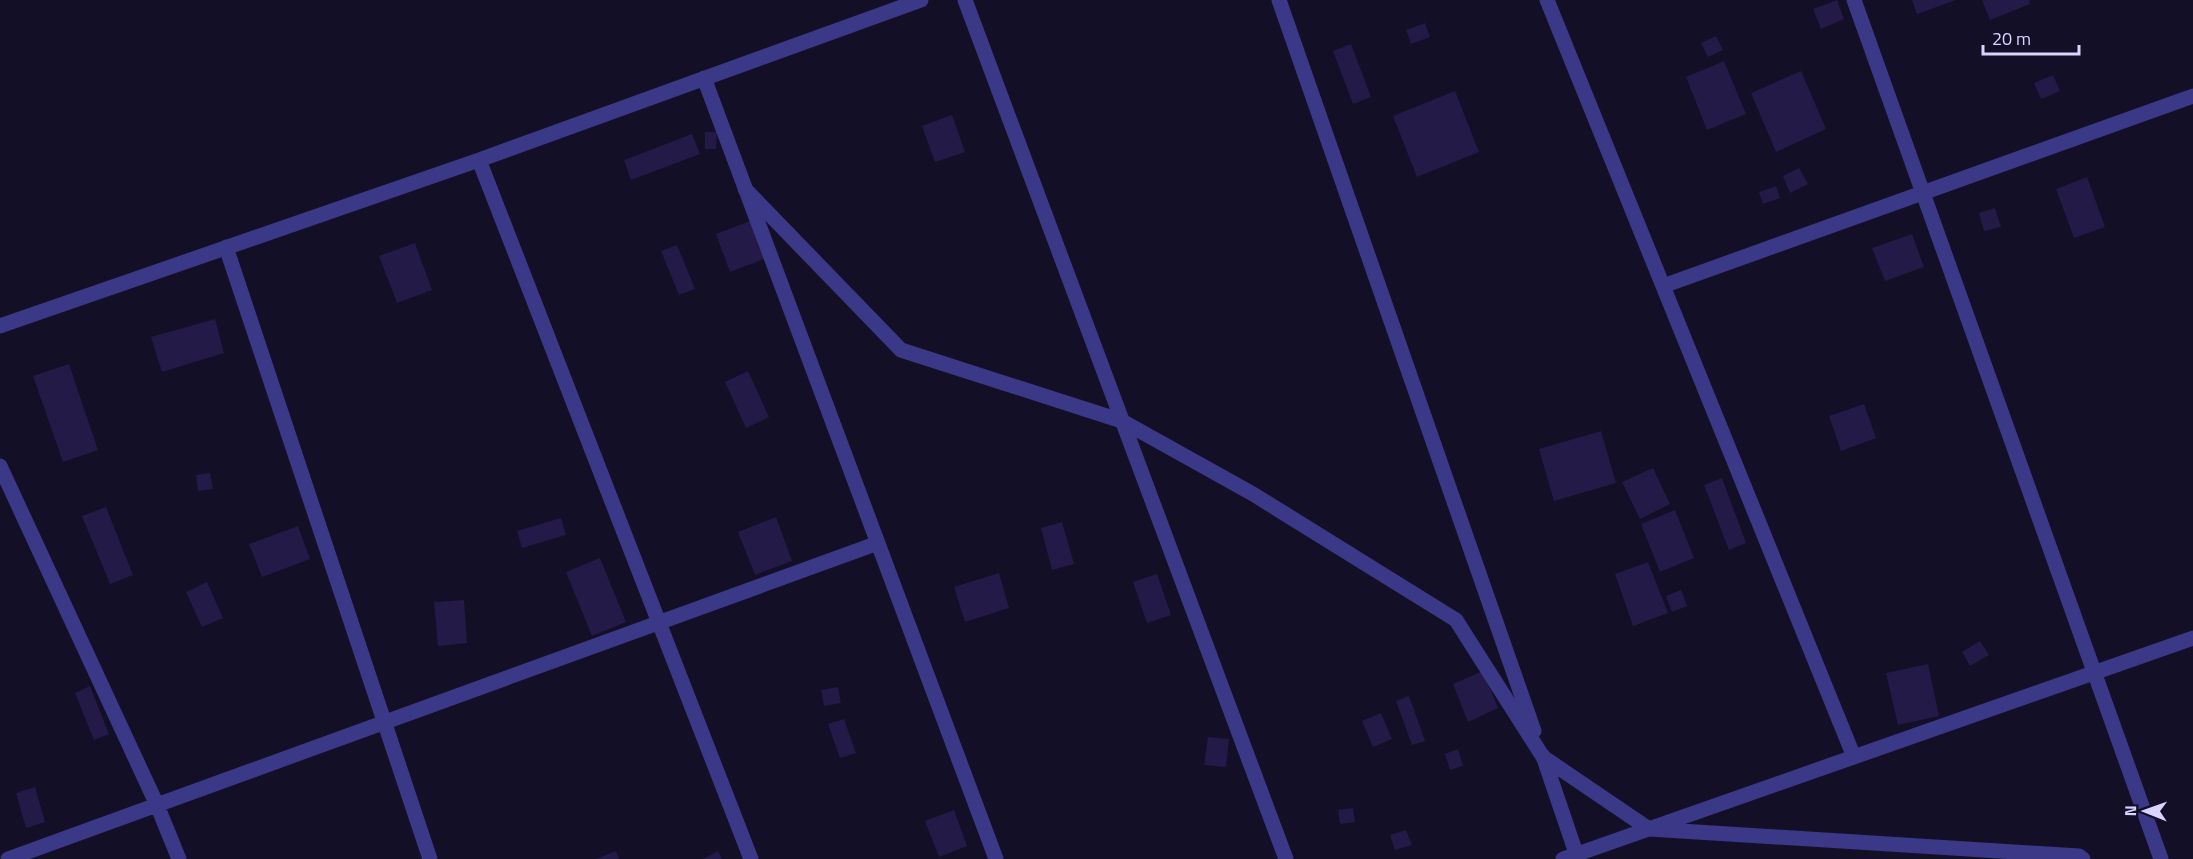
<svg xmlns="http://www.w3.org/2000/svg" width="2193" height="859" viewBox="0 0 2193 859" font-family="'Titillium Web',sans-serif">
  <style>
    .building { fill: #231a48 }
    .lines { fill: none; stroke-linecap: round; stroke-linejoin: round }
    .minor { stroke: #3b3887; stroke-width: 15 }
  </style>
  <rect width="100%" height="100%" fill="#130f27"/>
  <path class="building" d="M1837,0L1844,19L1821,29L1813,9Z
    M1912,0H1956L1917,14Z
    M1982,0H2029L2030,4L1990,20Z
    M1425,23L1430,37L1411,44L1406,30Z
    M1716,36L1723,50L1708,57L1701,43Z
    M1351,44L1371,97L1353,104L1333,51Z
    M1724,61L1746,114L1707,130L1686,77Z
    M1801,71L1826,129L1776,152L1751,93Z
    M2053,75L2060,91L2041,99L2034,83Z
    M1455,91L1479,152L1417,177L1393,116Z
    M952,115L965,152L935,162L922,126Z
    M705,132H717L716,149H705Z
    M692,134L700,154L631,180L624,160Z
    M1799,168L1808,184L1790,193L1783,176Z
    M2087,177L2105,227L2074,238L2056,189Z
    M1776,186L1780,198L1763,204L1759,192Z
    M1995,208L2001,227L1984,231L1979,213Z
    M750,221L764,259L730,272L716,234Z
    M1912,234L1924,267L1885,281L1872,248Z
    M415,243L432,290L397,303L379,256Z
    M677,245L695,289L679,295L661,251Z
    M215,319L224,353L162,372L151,337Z
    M69,364L98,450L63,462L33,376Z
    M748,371L769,417L746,428L725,382Z
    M1864,404L1876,438L1841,451L1829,416Z
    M1601,431L1616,483L1554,501L1539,449Z
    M1653,468L1670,504L1640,519L1622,482Z
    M210,473L213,489L198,491L196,475Z
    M1722,478L1746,543L1729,550L1704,485Z
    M106,507L133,575L110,584L82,516Z
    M1675,510L1694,558L1660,572L1641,524Z
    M776,517L792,561L755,575L738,532Z
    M561,518L566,535L522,548L517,531Z
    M1062,522L1074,564L1052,570L1041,528Z
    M298,526L310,559L262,577L249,544Z
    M600,558L626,622L592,636L566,572Z
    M1648,562L1668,613L1633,626L1615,574Z
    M999,573L1009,608L965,622L954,587Z
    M1157,574L1171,615L1147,623L1133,582Z
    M207,582L223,618L202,627L186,592Z
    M1681,590L1687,606L1672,612L1666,596Z
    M464,600L467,643L438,646L434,602Z
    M1980,641L1989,655L1970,666L1962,652Z
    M1928,664L1939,716L1898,725L1886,673Z
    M1483,671L1498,708L1468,722L1453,684Z
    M90,686L109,734L94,740L75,693Z
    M838,687L841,703L824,706L821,690Z
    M1409,696L1425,741L1412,745L1396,701Z
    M1381,713L1392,739L1373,747L1362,721Z
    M844,719L856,753L840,758L828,724Z
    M1208,737L1229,739L1226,767L1204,765Z
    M1458,749L1463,766L1450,770L1445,754Z
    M35,787L45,822L26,828L16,793Z
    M1353,808L1355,822L1340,824L1338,810Z
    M954,810L967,846L939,857L925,821Z
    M1406,830L1412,845L1395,850L1390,835Z
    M616,851L619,859H596Z
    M718,851L722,859H703Z"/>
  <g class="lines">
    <path class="minor" d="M965,0L1286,859
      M1279,0L1534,731
      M1547,0L1854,757
      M1854,0L2161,859
      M704,78L996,859
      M479,160L751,859
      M745,189L901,350L1122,421L1253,494L1456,620L1543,757L1649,829L2079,856L2083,859
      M226,247L430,859
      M1663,286L2193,96
      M0,326L479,160L921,0
      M0,466L157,805L179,859
      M1543,756L1578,859
      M8,859L878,543
      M1563,859L2193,638"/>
  </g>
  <g transform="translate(2145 811) rotate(271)" stroke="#130f27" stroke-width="4.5" paint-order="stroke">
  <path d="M0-4.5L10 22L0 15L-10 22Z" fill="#d9d4ff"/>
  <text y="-9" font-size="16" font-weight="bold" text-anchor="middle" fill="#d9d4ff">N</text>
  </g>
  <path d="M1983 45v9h96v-9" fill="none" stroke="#d9d4ff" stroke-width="3"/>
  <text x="1992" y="45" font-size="18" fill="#d9d4ff" stroke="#130f27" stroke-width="4.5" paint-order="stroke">20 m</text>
</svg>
